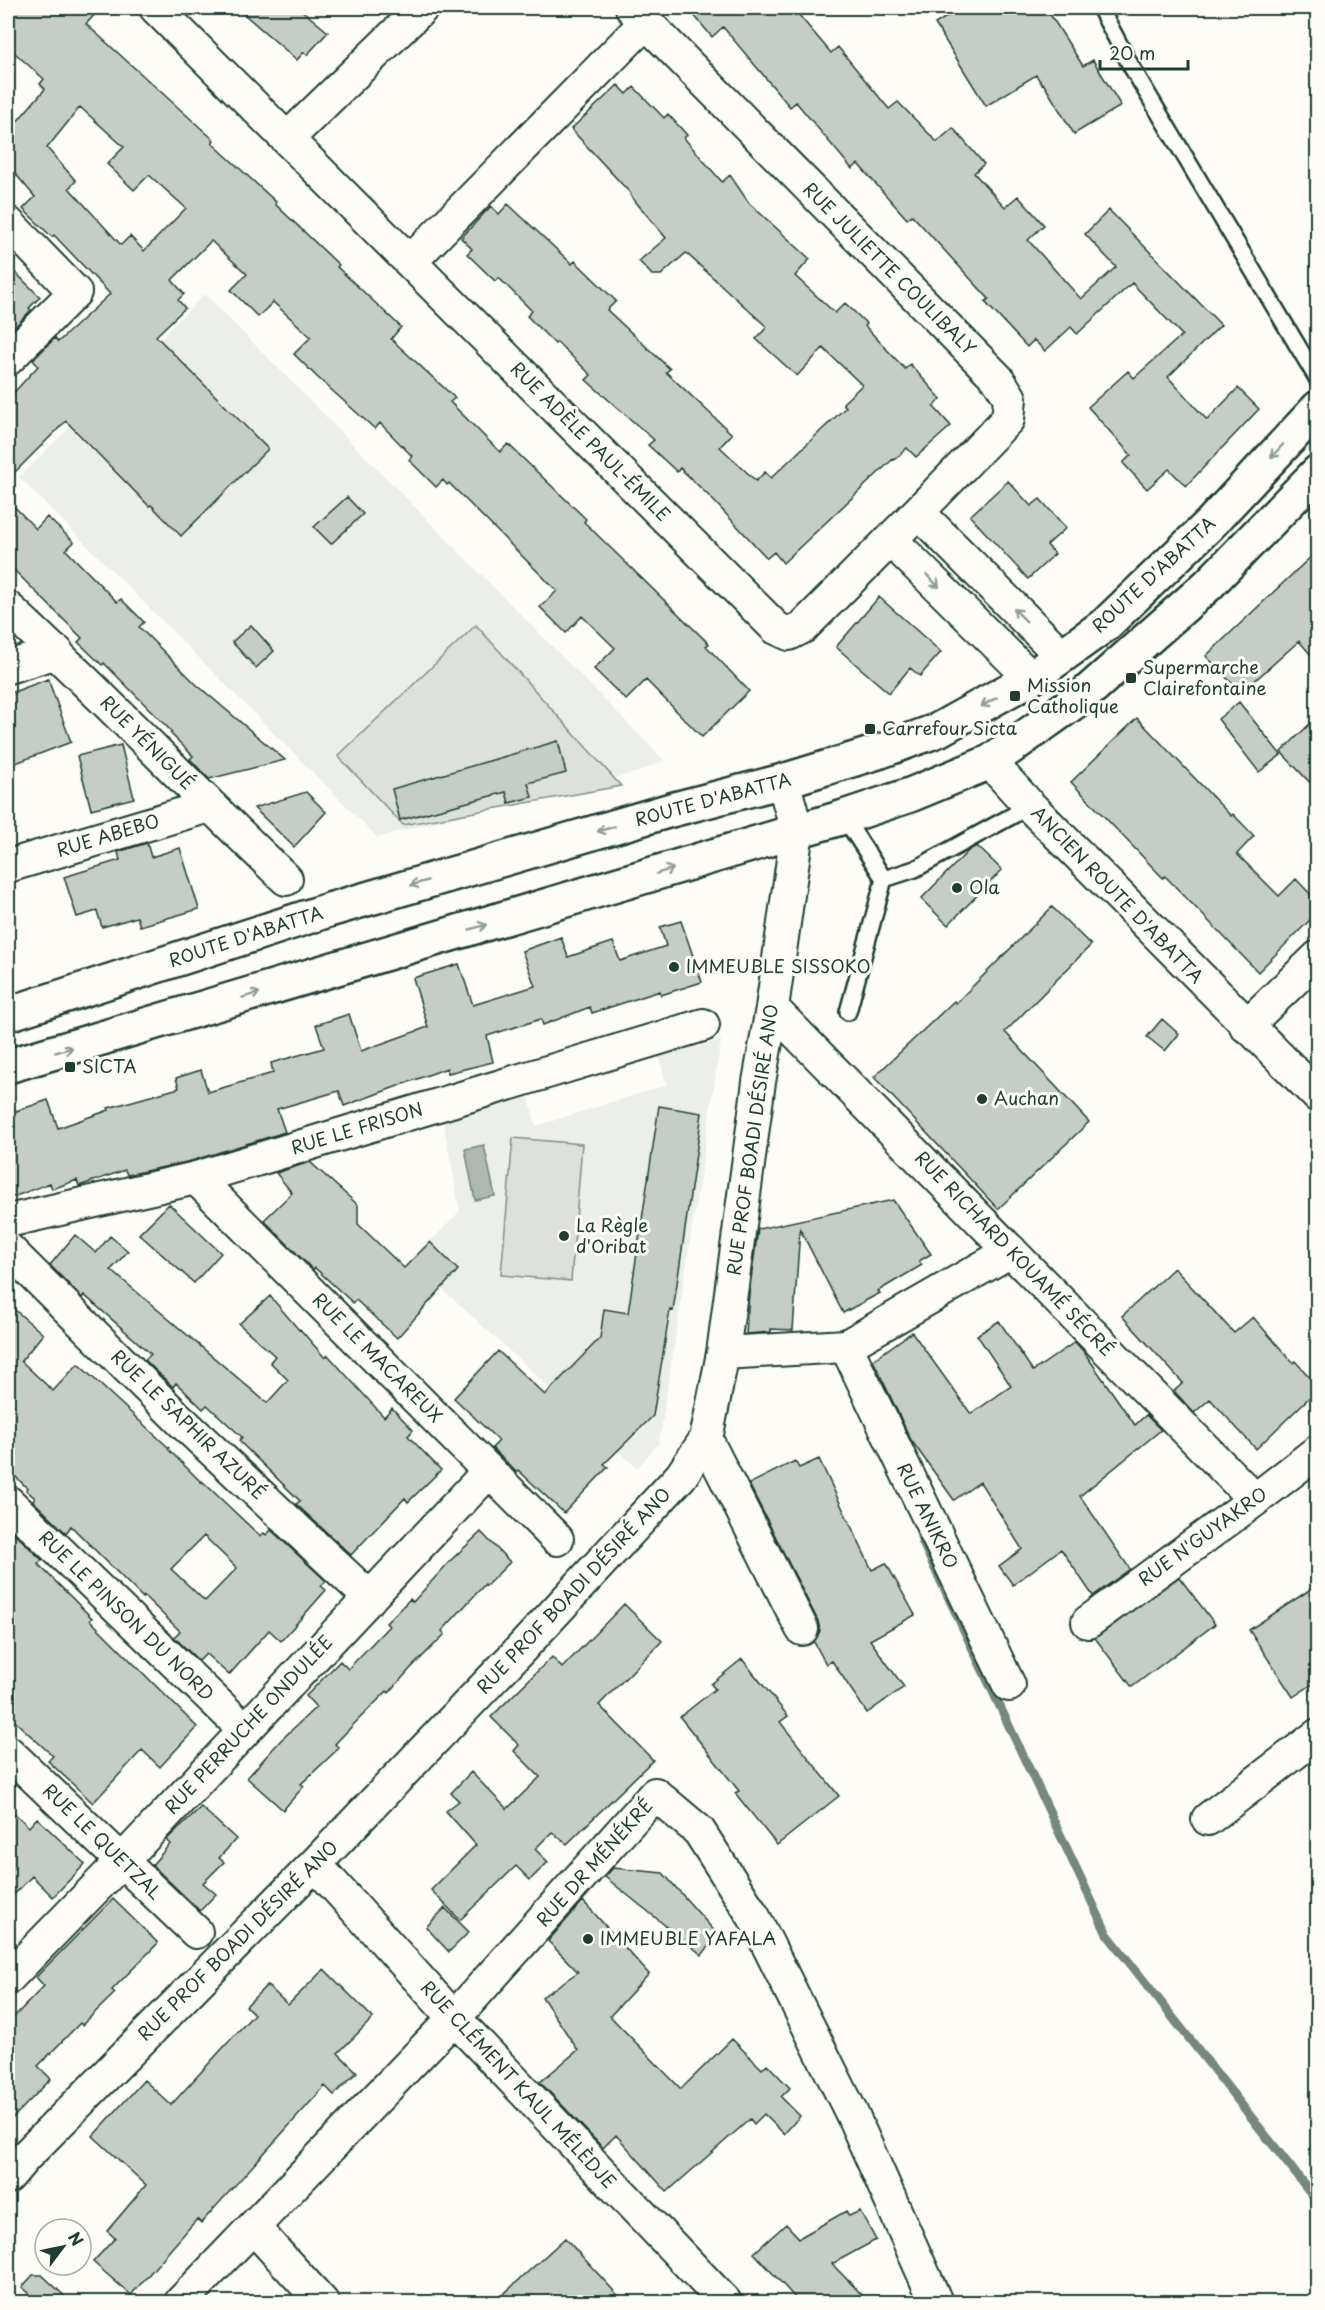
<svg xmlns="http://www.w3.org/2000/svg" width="1325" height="2310" viewBox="0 0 1325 2310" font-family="'Playpen Sans',sans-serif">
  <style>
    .built { fill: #eceee9 }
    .green { fill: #dde0db; stroke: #7e8e88; stroke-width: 1.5 }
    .water { fill: #aeb8b1; stroke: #75877f; stroke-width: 1.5 }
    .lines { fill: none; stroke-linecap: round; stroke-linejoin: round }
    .stream { stroke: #75877f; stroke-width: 9 }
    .building { fill: #c6cdc7; stroke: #1f3d34; stroke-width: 1.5; fill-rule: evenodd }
    .lane-casing { stroke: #1f3d34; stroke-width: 20 }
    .street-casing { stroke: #1f3d34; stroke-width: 36 }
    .secondary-casing { stroke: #1f3d34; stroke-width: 38 }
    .lane { stroke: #fdfcf7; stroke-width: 15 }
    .street { stroke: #fdfcf7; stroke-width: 32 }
    .secondary { stroke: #fdfcf7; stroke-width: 33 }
    .oneway { stroke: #8e9c96 }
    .poi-dot { fill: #1f3d34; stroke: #fdfcf7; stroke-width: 2 }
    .labels { text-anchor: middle; stroke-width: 6; stroke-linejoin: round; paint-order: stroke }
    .street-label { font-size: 18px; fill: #1f3d34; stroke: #fdfcf7 }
    .poi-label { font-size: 18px; fill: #1f3d34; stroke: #fdfcf7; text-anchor: start }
  </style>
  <rect width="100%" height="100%" fill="#fdfcf7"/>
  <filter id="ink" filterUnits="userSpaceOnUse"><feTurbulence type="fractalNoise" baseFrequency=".0167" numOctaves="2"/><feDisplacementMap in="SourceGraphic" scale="12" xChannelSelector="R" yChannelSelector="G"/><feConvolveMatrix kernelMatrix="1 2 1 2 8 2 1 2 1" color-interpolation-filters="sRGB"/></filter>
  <g filter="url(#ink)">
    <path class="built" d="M205,294L664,760L638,772L396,832L378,838L19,477Z
      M721,1040L659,1443L637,1468L412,1261L460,1211L443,1120L528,1095L536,1126L667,1085L659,1057Z"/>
    <path class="green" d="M476,625L621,786L403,825L338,756Z
      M513,1138L582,1144L571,1281L501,1275Z"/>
    <path class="water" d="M484,1145L495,1196L475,1200L465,1149Z"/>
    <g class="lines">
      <path class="stream" d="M920,1531L922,1541L1107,1934L1318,2202"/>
    </g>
    <path class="building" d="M8,8H101L86,24L214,140L212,143L276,202L275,204L339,265L337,267L401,327L391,339L455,398L450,402L500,452L508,444L586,519L584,522L709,644L706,646L749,691L702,737L646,680L626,700L594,669L615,648L582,616L566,633L540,607L557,591L449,483L447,485L443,480L436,487L409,460L412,456L380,423L375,429L317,377L294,354L311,337L273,302L258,317L231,290L247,274L211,241L172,280L184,294L178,300L185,308L156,336L268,449L181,536L151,505L149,506L66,421L8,479V399L38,366L33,360L55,338L58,342L110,294L54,235L52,237L23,209L35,197L8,165V132L45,89L40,84L44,79L8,47ZM80,107L124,147L107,164L134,190L149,175L186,208L144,251L130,236L121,245L69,188L76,181L47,148Z
      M237,8H299L328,32L307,55L304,52L297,60Z
      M688,8H793L831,53L838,47L889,109L898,102L937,142L953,128L984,164L974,173L1005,207L1018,196L1044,225L1028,240L1081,299L1116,267L1085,234L1109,210L1221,325L1168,377L1207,420L1238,388L1259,409L1186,486L1169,469L1147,489L1123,463L1131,455L1088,407L1128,371L1134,378L1182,335L1132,283L1077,334L1071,327L1045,351L1034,340L1027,347L985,302L989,299L912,215L907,219L858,164L852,169L796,102L790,107L723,27L712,37Z
      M961,8H1046L1083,66L1093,60L1121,106L1074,134L1043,83L1042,84L1036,75L986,106L935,24Z
      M618,85L627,94L634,87L664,118L668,114L687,135L684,138L722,182L730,175L749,203L810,259L795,276L835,313L845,303L867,324L865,326L905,369L910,364L941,399L933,406L951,426L916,457L907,448L894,460L893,459L783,563L774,552L767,558L710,497L680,468L677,472L648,445L654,440L586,380L591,375L557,342L555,344L527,316L532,311L499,278L495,281L467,254L472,249L461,238L491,206L499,214L508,204L572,264L575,261L616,301L607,310L670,369L666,372L732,434L720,447L756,481L765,472L771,478L846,407L843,403L862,385L823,348L797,376L756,339L767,327L686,253L661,275H652L639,261L666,238L630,195L631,194L571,129Z
      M8,265L40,297L29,308L31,310L9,333Z
      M1008,481L1031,506L1040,499L1066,528L1047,545L1055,554L1028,579L970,516Z
      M347,497L363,514L331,544L314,527Z
      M8,500L36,529L47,517L74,542L66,550L117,602L121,599L144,622L139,627L197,685L285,760L209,779L190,759L193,756L170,733L172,732L104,663L102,665L78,642L82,638L8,564Z
      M1317,551V662L1299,641L1241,693L1206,656Z
      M879,597L941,652L920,676L910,668L889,693L836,647Z
      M251,625L274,651L256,668L232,642Z
      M48,679L71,742L8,766V694Z
      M1239,702L1281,755L1259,772L1218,719Z
      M1317,717V790L1281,752Z
      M1137,718L1231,816L1233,814L1254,836L1237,854L1279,896L1296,879L1317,901V913L1258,972L1165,876L1163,878L1071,782Z
      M558,741L566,773L528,783L532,797L509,803L506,792L400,820L392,789Z
      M121,745L134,798L91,809L77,756Z
      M306,792L326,812L294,847L254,808Z
      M147,843L151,857L180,848L199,909L140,926L137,917L102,927L97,911L77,917L64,877L120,860L118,852Z
      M977,846L1002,870L948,925L921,899L969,850Z
      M1052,907L1091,945L1005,1032L1089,1122L998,1209L874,1077L954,1001L956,1003Z
      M681,921L702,982L661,995L660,991L592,1013L590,1007L543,1025L541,1019L487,1036L493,1062L448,1073L447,1068L344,1106L339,1091L277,1109L285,1132L191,1161L127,1175L125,1170L79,1186L77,1180L52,1189L50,1183L8,1199V1114L48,1100L58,1128L109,1110L108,1108L179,1088L176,1078L201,1070L208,1092L273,1073L271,1063L324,1048L316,1025L349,1014L361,1051L428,1027L413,978L459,964L473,1005L535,986L522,951L561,937L568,957L613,942L620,961L666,946L660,927Z
      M1162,1019L1179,1034L1165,1051L1147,1037Z
      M659,1106L702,1113L673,1311L670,1310L653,1416L604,1464L608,1467L564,1513L518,1470L516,1472L492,1448L499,1441L454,1398L498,1351L545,1395L600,1338L604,1309L628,1313Z
      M310,1162L358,1205V1224L404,1268L430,1242L458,1270L397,1338L356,1300L353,1303L315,1268L313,1270L264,1220L292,1193L276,1173Z
      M893,1200L931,1254L919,1261L922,1265L878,1291L880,1293L843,1313L800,1229L793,1330L771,1329V1332L746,1334L749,1294L758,1229Z
      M169,1204L221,1253L194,1283L139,1234Z
      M75,1235L96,1253L110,1236L128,1251L111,1270L267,1403L288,1380L270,1362L275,1356L239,1324L270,1296L299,1330L300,1329L325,1358L328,1355L384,1417L392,1408L413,1430L408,1436L441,1470L408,1502L405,1498L351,1555L296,1504L300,1501L239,1441L242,1437L207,1405L203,1409L176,1383L173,1387L145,1360L151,1354L84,1295L82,1298L50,1265Z
      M1174,1268L1234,1333L1253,1317L1293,1363L1295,1361L1317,1385V1390L1256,1449L1210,1399L1194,1413L1174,1391L1183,1383L1122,1316Z
      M8,1304L43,1334L21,1361L53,1391L78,1364L169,1448L168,1449L201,1482L202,1481L260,1536L264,1533L266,1535L271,1530L326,1581L321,1586L326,1590L281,1641L269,1630L229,1675L206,1654L199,1661L174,1637L180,1631L144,1596L143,1598L71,1526L66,1533L33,1501L35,1498L26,1490L27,1488L8,1469ZM204,1536L237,1568L205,1601L171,1569Z
      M999,1321L1033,1371L1075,1342L1084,1352L1135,1425L1146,1415L1161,1430L1080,1496L1130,1569L1093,1596L1061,1549L1013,1585L999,1566L1022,1549L980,1482L954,1500L911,1440L873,1360L912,1332L971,1414L1011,1386L977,1335Z
      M819,1459L872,1570L886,1563L915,1615L870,1640L904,1687L867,1713L832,1661L826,1664L814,1642L820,1631L818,1621L749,1484L795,1461L799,1468Z
      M9,1528L42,1560L38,1564L92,1618L90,1620L197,1727L160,1767L142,1750L93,1803L48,1761L53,1756L8,1715V1530Z
      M481,1532L510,1562L486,1586L485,1584L442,1631L445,1634L410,1669L389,1693L387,1691L353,1725L335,1744L339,1748L301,1784L304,1786L283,1810L247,1778L280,1741L316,1707L306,1696L340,1661L348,1669L389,1626L386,1623L410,1599L413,1602L450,1561Z
      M1179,1577L1215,1624L1132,1687L1095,1638Z
      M1317,1585V1681L1293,1697L1249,1630Z
      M624,1604L662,1641L599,1705L653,1760L567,1844L552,1832L535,1849L548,1862L530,1880L516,1866L460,1920L431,1890L476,1845L446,1811L459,1801L451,1793L471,1772L507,1809L540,1777L514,1751L519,1745L491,1717L552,1657L562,1668Z
      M742,1659L788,1716L780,1722L839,1796L777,1845L735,1793L739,1791L680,1717L715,1689L711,1684Z
      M8,1807L29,1827L37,1818L85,1864L53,1897L32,1876L8,1901Z
      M201,1807L236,1839L219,1858L224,1862L203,1883L216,1894L200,1911L152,1865L170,1844L166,1840Z
      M613,1868L663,1873L718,1935L702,1955L605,1877Z
      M113,1899L158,1943L112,1990L115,1993L82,2025L80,2023L38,2066L51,2079L8,2123V2023L44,1986L36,1977Z
      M583,1901L649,1974L610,2016L681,2089L732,2039L762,2069L767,2064L790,2088L781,2097L800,2116L784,2134L764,2114L754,2124L750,2119L667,2192L616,2135L603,2148L540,2082L578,2050L542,1997L578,1972L548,1941Z
      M445,1908L469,1932L449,1952L426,1927Z
      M324,1969L373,2018L338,2053L357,2072L334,2095L325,2086L201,2223L197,2219L131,2295L93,2262L115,2238L107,2231L146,2185L93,2136L144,2080L171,2105L254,2014L246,2006L267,1985L288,2005Z
      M846,2211L849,2216L860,2211L876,2240L832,2264L869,2302H799L754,2253L786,2224L799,2238Z
      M565,2238L624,2302H495Z
      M33,2275H42L71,2302H39L22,2287Z"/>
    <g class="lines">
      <defs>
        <path id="lane" d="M1100,8L1131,66L1318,380
          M844,817L884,879L915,869L1030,806
          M848,1012L884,879"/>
        <path id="street" d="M156,8L776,628L789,634L803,627L918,512L1008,419L1010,398L998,379L632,8
          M287,139L422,8
          M8,223L75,292L8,359
          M410,262L646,22
          M918,512L1062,656
          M891,540L1031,678
          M8,608C103,695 192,790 286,879
          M8,667L57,652
          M990,762L1030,806L1318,1096
          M8,866L209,806
          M772,1008L1255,1500
          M1246,1026L1318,957
          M196,1178L557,1539
          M8,1221L196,1178L703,1025
          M8,1249L178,1418L370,1598
          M846,1346L1009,1685
          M723,1353L846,1346L1011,1251
          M706,1439L802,1629
          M8,1502L244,1729
          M1088,1622L1255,1500L1318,1451
          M8,1752L196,1932
          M1208,1819L1318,1735
          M315,1864L454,2018L725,2302
          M8,1978L122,1861L489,1471
          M8,2177L25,2157L315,1864L519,1651L681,1476L706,1439L723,1353L759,1082L772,1008L797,831L783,781
          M253,2227L322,2302
          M181,2302L454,2018L655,1794L699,1831L754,1917L852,2114L936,2302"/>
        <path id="secondary" d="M8,1014L329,910L671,810L783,781L881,751L938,730L1031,678L1106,624L1209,525L1318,408
          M8,1066L844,817L910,795L990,762L1084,695L1208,585L1318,472"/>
      </defs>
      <use href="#lane" class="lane-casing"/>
      <use href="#street" class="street-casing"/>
      <use href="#secondary" class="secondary-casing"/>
      <use href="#lane" class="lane"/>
      <use href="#street" class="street"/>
      <use href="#secondary" class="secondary"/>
    </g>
    <defs><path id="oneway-shaft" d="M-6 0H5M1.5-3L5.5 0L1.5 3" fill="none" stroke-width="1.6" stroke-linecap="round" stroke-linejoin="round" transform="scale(1.5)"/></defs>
    <g class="oneway">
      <use href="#oneway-shaft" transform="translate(1277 451) rotate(133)"/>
      <use href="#oneway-shaft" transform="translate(933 581) rotate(45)"/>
      <use href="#oneway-shaft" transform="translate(1020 615) rotate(-135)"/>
      <use href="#oneway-shaft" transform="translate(989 702) rotate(151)"/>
      <use href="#oneway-shaft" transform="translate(606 829) rotate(164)"/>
      <use href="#oneway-shaft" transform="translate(665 871) rotate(-17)"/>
      <use href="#oneway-shaft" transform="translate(419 883) rotate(164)"/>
      <use href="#oneway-shaft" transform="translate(478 927) rotate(-17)"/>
      <use href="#oneway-shaft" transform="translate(251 995) rotate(-17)"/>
      <use href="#oneway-shaft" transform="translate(64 1050) rotate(-16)"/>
    </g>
  </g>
  <g class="poi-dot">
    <rect x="1125" y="672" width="12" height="12" rx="3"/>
    <rect x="1009" y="690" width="12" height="12" rx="3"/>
    <rect x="864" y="723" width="12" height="12" rx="3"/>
    <circle cx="957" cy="888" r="6"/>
    <circle cx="674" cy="967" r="6"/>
    <rect x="64" y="1061" width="12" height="12" rx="3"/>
    <circle cx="982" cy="1099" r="6"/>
    <circle cx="564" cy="1236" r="6"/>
    <circle cx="588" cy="1939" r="6"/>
  </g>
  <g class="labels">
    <g class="street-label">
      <text transform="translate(889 269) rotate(45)" y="6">RUE JULIETTE COULIBALY</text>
      <text transform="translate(590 442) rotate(45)" y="6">RUE ADÈLE PAUL-ÉMILE</text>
      <text transform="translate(1154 575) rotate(-43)" y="6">ROUTE D'ABATTA</text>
      <text transform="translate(147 743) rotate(45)" y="6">RUE YÉNIGUÉ</text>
      <text transform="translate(713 800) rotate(-15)" y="6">ROUTE D'ABATTA</text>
      <text transform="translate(108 836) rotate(-17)" y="6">RUE ABEBO</text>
      <text transform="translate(1117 895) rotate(46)" y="6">ANCIEN ROUTE D'ABATTA</text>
      <text transform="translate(246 937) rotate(-18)" y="6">ROUTE D'ABATTA</text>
      <text transform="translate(357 1129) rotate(-17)" y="6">RUE LE FRISON</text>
      <text transform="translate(753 1140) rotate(-82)" y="6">RUE PROF BOADI DÉSIRÉ ANO</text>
      <text transform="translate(1014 1254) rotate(46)" y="6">RUE RICHARD KOUAMÉ SÉCRÉ</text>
      <text transform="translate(377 1358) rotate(45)" y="6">RUE LE MACAREUX</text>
      <text transform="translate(188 1425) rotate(44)" y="6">RUE LE SAPHIR AZURÉ</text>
      <text transform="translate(927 1516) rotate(64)" y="6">RUE ANIKRO</text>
      <text transform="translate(1203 1537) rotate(-36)" y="6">RUE N'GUYAKRO</text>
      <text transform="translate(574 1591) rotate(-47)" y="6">RUE PROF BOADI DÉSIRÉ ANO</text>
      <text transform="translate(126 1616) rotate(44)" y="6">RUE LE PINSON DU NORD</text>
      <text transform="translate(249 1725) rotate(-47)" y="6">RUE PERRUCHE ONDULÉE</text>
      <text transform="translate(102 1842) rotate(44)" y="6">RUE LE QUETZAL</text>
      <text transform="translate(595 1863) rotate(-48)" y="6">RUE DR MÉNÉKRÉ</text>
      <text transform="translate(238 1941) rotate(-45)" y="6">RUE PROF BOADI DÉSIRÉ ANO</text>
      <text transform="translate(518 2085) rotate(47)" y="6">RUE CLÉMENT KAUL MÉLÈDJE</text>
    </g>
    <g class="poi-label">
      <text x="1143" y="674">Supermarche<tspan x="1143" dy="21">Clairefontaine</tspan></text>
      <text x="1027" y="692">Mission<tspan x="1027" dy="21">Catholique</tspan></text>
      <text x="882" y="735">Carrefour Sicta</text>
      <text x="969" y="894">Ola</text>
      <text x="686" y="973">IMMEUBLE SISSOKO</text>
      <text x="82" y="1073">SICTA</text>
      <text x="994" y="1105">Auchan</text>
      <text x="576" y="1232">La Règle<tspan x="576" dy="21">d'Oribat</tspan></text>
      <text x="600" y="1945">IMMEUBLE YAFALA</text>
    </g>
  </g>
  <rect width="1325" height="2310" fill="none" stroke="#fdfcf7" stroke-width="30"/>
  <rect x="15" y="15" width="1295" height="2280" fill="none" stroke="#1f3d34" stroke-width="2" filter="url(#ink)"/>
  <g transform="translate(63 2247) rotate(58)"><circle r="28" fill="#fdfcf7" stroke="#a4b0a9" stroke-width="1.5"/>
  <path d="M0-4.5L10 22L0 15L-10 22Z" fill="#1f3d34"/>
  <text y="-9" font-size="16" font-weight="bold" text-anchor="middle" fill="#1f3d34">N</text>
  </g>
  <path d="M1100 60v9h88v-9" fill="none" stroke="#1f3d34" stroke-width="3"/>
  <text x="1109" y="60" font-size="18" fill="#1f3d34" stroke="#fdfcf7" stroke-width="4.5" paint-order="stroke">20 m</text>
</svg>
